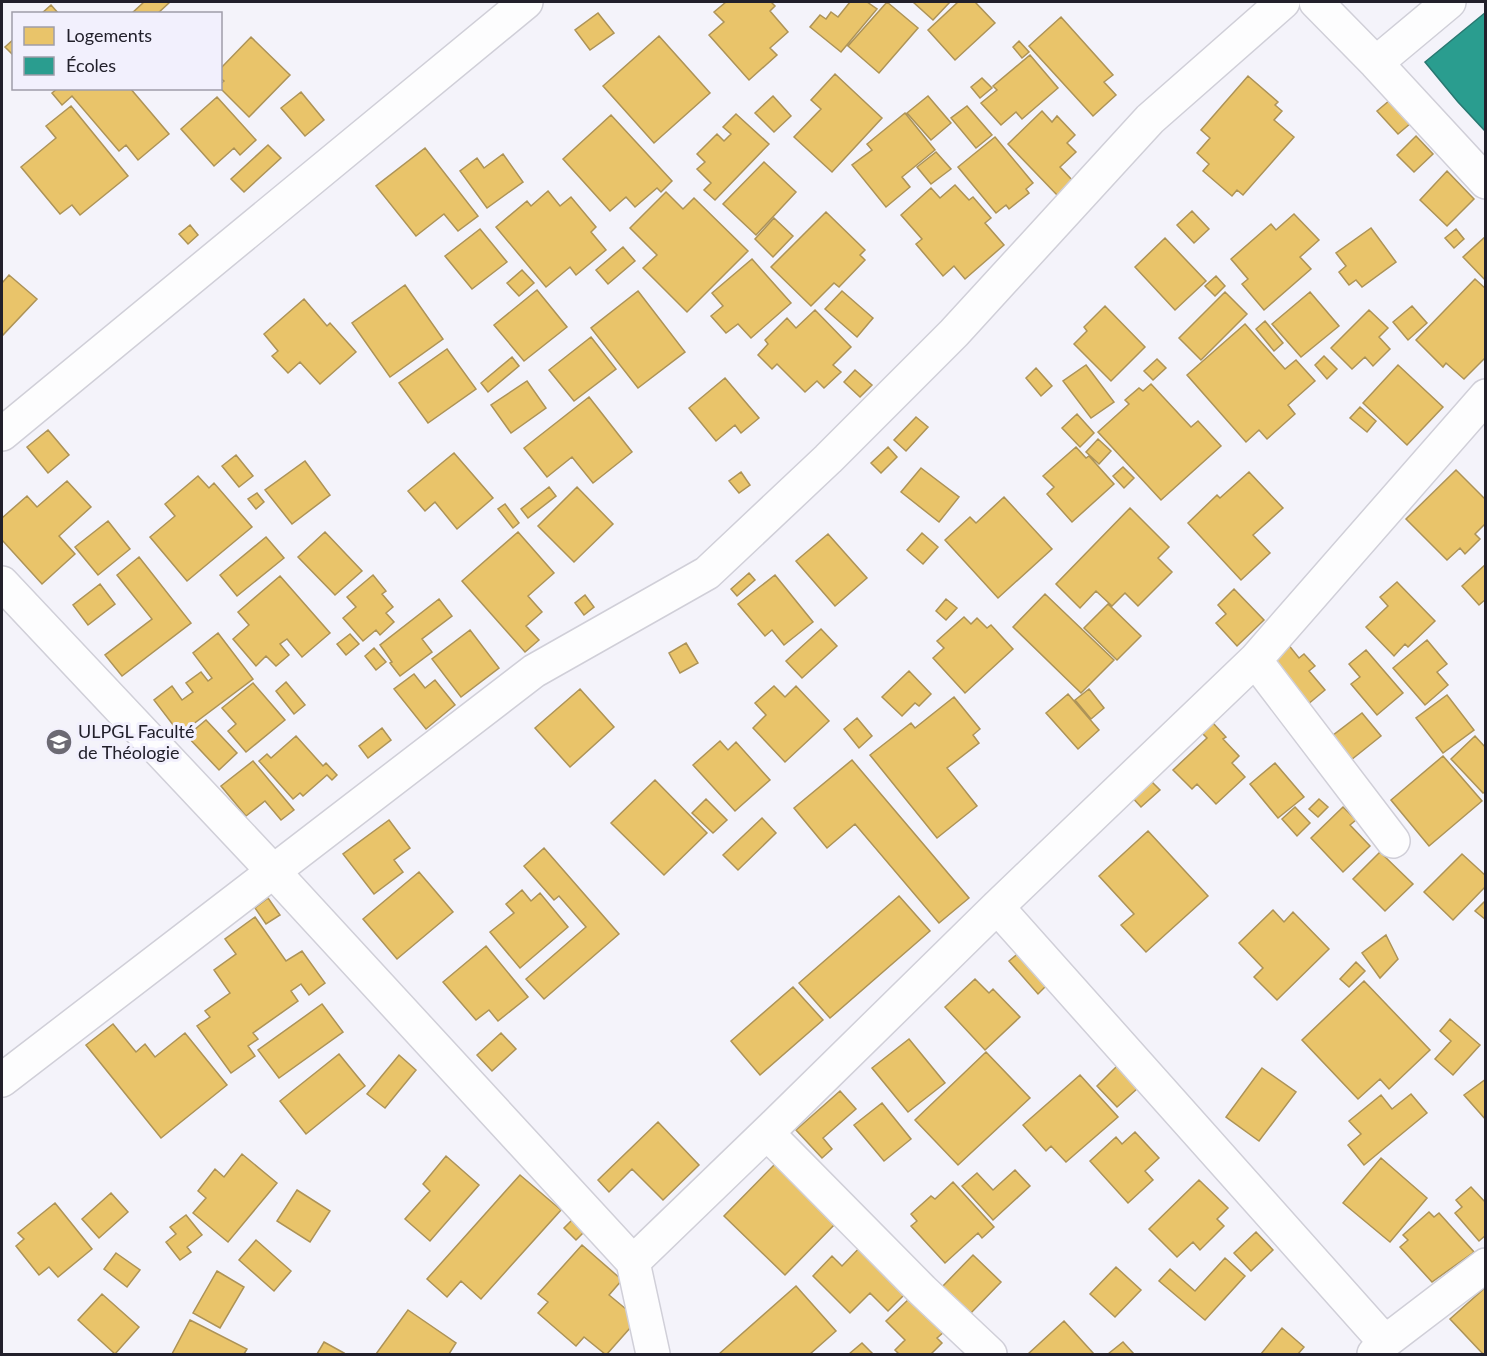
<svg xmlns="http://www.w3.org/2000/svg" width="1487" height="1356" viewBox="0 0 1487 1356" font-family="Lato,sans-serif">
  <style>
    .homes { fill: #e9c46a; stroke: #ad9357; stroke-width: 1.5 }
    .schools { fill: #2a9d8f; stroke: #287871; stroke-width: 1.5 }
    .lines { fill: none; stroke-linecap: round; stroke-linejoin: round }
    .street-casing { stroke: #d0cfd8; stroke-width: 36 }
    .street { stroke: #fdfdfe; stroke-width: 33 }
    .labels { text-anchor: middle; stroke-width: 6; stroke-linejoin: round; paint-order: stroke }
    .poi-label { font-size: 18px; fill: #22202b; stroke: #f2f0fd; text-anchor: start }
  </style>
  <rect width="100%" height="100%" fill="#f4f3fa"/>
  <path class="homes" d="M144,2H170L157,14H131Z
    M726,2H771L775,6L770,11L788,32L770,48L777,55L749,80L709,35L724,22L714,12Z
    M850,2H867L877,9L841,52L810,27L820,15L826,19L831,12L838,17Z
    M887,2L918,28L879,73L848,46Z
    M913,2H950L933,20Z
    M958,2H975L995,23L955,60L928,30Z
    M51,5L59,14H41Z
    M598,13L614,33L590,50L575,30Z
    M1061,17L1113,75L1104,82L1116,95L1093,116L1029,46Z
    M659,36L710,93L654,143L603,86Z
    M251,37L290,75L249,117L220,88V84L224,81L220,78V69Z
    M14,39V56L5,47Z
    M1019,41L1029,52L1022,58L1013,47Z
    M1030,55L1058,88L1022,119L1016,112L1001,125L981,103L997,90L993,86Z
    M835,74L882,118L832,172L794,137L821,109L811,100Z
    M1248,76L1278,102L1275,105L1282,111L1274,120L1294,137L1243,195L1237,190L1232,196L1203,171L1209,164L1197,153L1210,138L1201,130Z
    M982,78L992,88L980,98L971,87Z
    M58,88H130L169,134L138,160L126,145L119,151L72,96L62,105L52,93Z
    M301,92L324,120L305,136L281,108Z
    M773,96L791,116L774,132L755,113Z
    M928,96L951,123L931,140L907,113Z
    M217,97L256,140L240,155L234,148L214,166L181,129Z
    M1390,100L1411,123L1398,134L1377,111Z
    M71,106L128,176L80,215L72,205L60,214L21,167L56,138L46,126Z
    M967,106L992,135L976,148L951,118Z
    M1042,111L1052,122L1057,116L1075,135L1067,143L1076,152L1060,167L1073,181L1058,196L1008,144Z
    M905,113L935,150L902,177L910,187L886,207L852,165L872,150L867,144Z
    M736,114L769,144L715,200L704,190L711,183L697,169L705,162L697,154L717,134L724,141L731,134L723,127Z
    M611,115L672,181L661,192L657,188L635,207L626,197L610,211L563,159Z
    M1416,136L1433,154L1414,172L1397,155Z
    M995,137L1033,183L1026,189L1029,193L1009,209L1006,205L996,213L958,167Z
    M268,145L281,158L244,192L231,179Z
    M425,148L478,216L458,231L444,214L416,236L376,186Z
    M936,152L951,169L931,184L917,167Z
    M503,154L523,182L487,208L460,171L477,158L484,168Z
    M764,162L796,192L756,235L723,204Z
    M1447,171L1474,199L1447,226L1420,200Z
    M955,185L969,200L973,197L991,218L985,223L1004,245L965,279L954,266L943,276L916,244L922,239L901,215L931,188L940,198Z
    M548,191L560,206L571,197L596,227L591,232L606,250L576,275L570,267L546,287L496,227L527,201L531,206Z
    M666,192L683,209L694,198L748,251L687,312L643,268L657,255L630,228Z
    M1192,211L1209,229L1194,243L1177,225Z
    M826,212L865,250L860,255L865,260L839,287L834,283L811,306L771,267Z
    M1294,214L1319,240L1300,257L1311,269L1264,310L1242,284L1248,279L1231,259L1271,224L1276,230Z
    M774,218L793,236L773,257L755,239Z
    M190,225L198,235L188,244L179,234Z
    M1371,228L1396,262L1362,287L1356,280L1349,285L1339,272L1346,266L1336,253Z
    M480,229L507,262L472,289L445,256Z
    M1456,229L1464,239L1454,248L1445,238Z
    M1486,236V281L1463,257Z
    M1165,238L1206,281L1175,310L1135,267Z
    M623,247L635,261L608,284L596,270Z
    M752,259L791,303L751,338L738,324L726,333L711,316L723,306L712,293Z
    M522,270L534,283L519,296L507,283Z
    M9,275L37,299L2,336V283Z
    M1216,276L1225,286L1215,296L1205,286Z
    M1475,279L1486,289V357L1464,379L1446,363L1443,367L1416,340Z
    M405,285L443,339L390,377L352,323Z
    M537,290L567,327L524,361L494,325Z
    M638,291L685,352L638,388L591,328Z
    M842,291L873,318L857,337L825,309Z
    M1225,292L1247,314L1201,360L1179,338Z
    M1310,292L1339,326L1301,357L1272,324Z
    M304,299L327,326L330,323L356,352L320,384L300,362L288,373L272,356L278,351L264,334Z
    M1105,306L1145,347L1111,381L1074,344L1087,331L1084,327Z
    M1412,306L1427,323L1408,340L1393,322Z
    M815,310L851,347L833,365L841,372L824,388L817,381L805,392L777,364L772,369L758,355L768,344L765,340L787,318L796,328Z
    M1369,310L1388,328L1379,337L1390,349L1373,366L1365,357L1352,369L1331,348Z
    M1265,321L1283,343L1274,351L1256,329Z
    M1245,324L1285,369L1296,360L1315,381L1288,405L1295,414L1267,439L1259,430L1246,442L1187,375Z
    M591,337L616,369L574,401L549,370Z
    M447,349L476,389L428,423L399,383Z
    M1324,356L1337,369L1327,379L1315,365Z
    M512,357L519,366L488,392L481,383Z
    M1157,359L1166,368L1153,380L1144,371Z
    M1086,365L1114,402L1091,418L1063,381Z
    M1398,365L1443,407L1407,445L1363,403Z
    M1036,368L1052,386L1041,396L1026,378Z
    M855,370L872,385L860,397L844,382Z
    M725,378L759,418L741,433L735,425L716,441L689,408Z
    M527,381L546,408L511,433L491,405Z
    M1151,384L1191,427L1198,421L1221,446L1161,500L1098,432L1129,404L1125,400L1139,388L1143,391Z
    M589,397L632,452L593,483L572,457L547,477L524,448Z
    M1360,407L1376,421L1367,432L1350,418Z
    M1077,414L1094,433L1080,447L1062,428Z
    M916,417L928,427L906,451L894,440Z
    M48,430L69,455L48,473L27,447Z
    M1098,439L1111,451L1099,464L1086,452Z
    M888,447L897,457L881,473L871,463Z
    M1076,447L1086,458L1089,456L1114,484L1072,522L1047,494L1054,487L1043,476Z
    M454,453L493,498L457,529L435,502L425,511L408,491Z
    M236,455L253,476L239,487L222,466Z
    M305,461L330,495L292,524L265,490Z
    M1123,467L1134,478L1124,488L1113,476Z
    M921,468L959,497L939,522L901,492Z
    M1456,470L1486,500V523L1475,534L1480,539L1465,554L1460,548L1447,560L1406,519Z
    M741,472L750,485L739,493L729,481Z
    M1249,472L1283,508L1253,535L1270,553L1241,580L1188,523L1217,495L1220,498Z
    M198,476L209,488L214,483L252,527L187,581L150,537L175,516L165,504Z
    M67,481L91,507L59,536L75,554L42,584L2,540V518L27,496L37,507Z
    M549,487L556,496L528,518L521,509Z
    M577,487L613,524L574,562L538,526Z
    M257,493L264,502L256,509L248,499Z
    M1004,497L1052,549L998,598L945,540L970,517L976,523Z
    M505,504L519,523L513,528L498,509Z
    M1130,508L1169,547L1158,558L1172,572L1138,606L1125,593L1112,606L1096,591L1080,608L1056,584Z
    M108,521L130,549L98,575L75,547Z
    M325,532L362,571L335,595L298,557Z
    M518,532L554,573L528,596L542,612L526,626L539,640L525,652L462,581Z
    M922,533L938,547L923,564L907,550Z
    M828,534L867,578L835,606L796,561Z
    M266,537L284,558L237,596L220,575Z
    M139,557L191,623L122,676L105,655L152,619L117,575Z
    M1486,564V599L1479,605L1462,586Z
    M749,573L755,580L737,596L731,589Z
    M373,575L386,591L382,594L393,607L386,613L394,622L380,635L376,630L363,641L343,618L356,607L347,597Z
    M775,575L813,622L784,645L772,630L765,636L738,604Z
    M280,576L330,633L302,657L287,639L280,644L289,655L276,666L266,656L256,666L233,639L249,625L238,612Z
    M1397,582L1435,621L1408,647L1405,644L1394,656L1366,627L1388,606L1380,597Z
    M100,584L115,604L88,625L73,605Z
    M1234,589L1264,620L1237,646L1216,623L1226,614L1218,605Z
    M1045,594L1114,660L1081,693L1013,627Z
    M585,595L594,607L584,615L575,603Z
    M439,599L452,616L422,639L432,652L400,676L390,663L392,662L380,645Z
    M946,599L957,608L946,620L936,611Z
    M1108,604L1141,636L1117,660L1084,628Z
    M964,617L971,624L977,618L987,628L991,625L1013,649L965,693L933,658L944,648L937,641Z
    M821,629L837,646L802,678L786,661Z
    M470,630L499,668L461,697L432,659Z
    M218,633L253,679L180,734L154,700L172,686L182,700L193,692L186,683L201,672L208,681L212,678L193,653Z
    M350,634L359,644L346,655L337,644Z
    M1427,640L1447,664L1437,672L1448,685L1425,705L1393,668Z
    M686,643L698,663L680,673L669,653Z
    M1287,643L1299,658L1304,654L1315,666L1309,671L1325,690L1301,710L1262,664Z
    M374,648L386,662L376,670L365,656Z
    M1366,650L1403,693L1377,715L1351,684L1360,677L1349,664Z
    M909,671L931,694L919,706L915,703L902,716L882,697Z
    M414,674L425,688L435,680L455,705L426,729L394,689Z
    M286,682L305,705L294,714L276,691Z
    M253,683L285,720L246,752L228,731L236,724L222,708Z
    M774,686L785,697L796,686L829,721L785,762L753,728L766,715L755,703Z
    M580,689L614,727L570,767L535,728Z
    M1089,689L1104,708L1091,719L1075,700Z
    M1068,694L1099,730L1078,749L1046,713Z
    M1447,695L1474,730L1443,753L1416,718Z
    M954,697L980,729L973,735L979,743L947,768L977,806L937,838L870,755L911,723L915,728Z
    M1362,713L1381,736L1351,760L1332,736Z
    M857,718L872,736L859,748L844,729Z
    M206,720L237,753L219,770L187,736Z
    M1213,723L1226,737L1223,739L1239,756L1232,763L1245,777L1216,804L1197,784L1192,789L1173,770L1207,738L1202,733Z
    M382,728L391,740L368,758L359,746Z
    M296,736L323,766L326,763L337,775L332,780L327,775L303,796L300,793L293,799L259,761L267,754L271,758Z
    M1475,736L1486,748V791L1483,793L1451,759Z
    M720,741L728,750L736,742L770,780L735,811L693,765Z
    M1443,756L1482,801L1429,846L1391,800Z
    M852,760L969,898L939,923L855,824L827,848L794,808Z
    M253,761L294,810L281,820L265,801L246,816L221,786Z
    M1275,763L1304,797L1278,818L1250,784Z
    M1148,778L1160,790L1141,807L1130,795Z
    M655,780L707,833L664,875L611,823Z
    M706,799L727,820L713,833L692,813Z
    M1319,799L1328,807L1318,817L1309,809Z
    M1295,807L1310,823L1297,836L1282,819Z
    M1343,807L1356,820L1350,825L1370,846L1343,872L1311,838Z
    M762,818L776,833L738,870L723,855Z
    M389,820L410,848L394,860L403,872L374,894L343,854Z
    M1148,831L1208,896L1146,952L1121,925L1134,914L1099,876Z
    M544,848L619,934L544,999L526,979L586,927L559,896L554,900L524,866Z
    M1380,852L1413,884L1385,911L1353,879Z
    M1462,854L1486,876V886L1453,920L1424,892Z
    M419,872L453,912L397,959L363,919Z
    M522,890L531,901L540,893L568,927L520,968L490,932L514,913L506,904Z
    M899,896L930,931L830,1018L799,983Z
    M268,898L280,915L266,924L255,908Z
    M1486,900V920L1475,911Z
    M1273,910L1284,922L1293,912L1329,949L1277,1000L1254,977L1263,968L1239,943Z
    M255,917L286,961L302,951L325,983L309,995L301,984L291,991L298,1001L253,1033L258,1039L248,1046L255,1056L231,1073L197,1026L210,1017L205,1011L230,993L214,970L236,954L225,939Z
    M1386,935L1398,959L1380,978L1362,953Z
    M486,946L528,997L498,1021L489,1010L476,1020L443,982Z
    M1021,951L1049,983L1038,994L1009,961Z
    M1356,962L1365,971L1349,987L1340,979Z
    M975,979L989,993L993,989L1020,1017L985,1050L945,1007Z
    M1364,981L1430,1050L1389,1089L1380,1079L1358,1099L1302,1040Z
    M793,987L823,1020L760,1075L731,1041Z
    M322,1004L343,1032L279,1078L258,1050Z
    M1450,1019L1480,1045L1453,1075L1435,1059L1451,1041L1440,1031Z
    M113,1024L136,1052L145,1044L155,1057L185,1033L227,1085L161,1138L86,1045Z
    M501,1033L516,1049L492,1071L477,1055Z
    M909,1039L945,1083L908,1112L872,1068Z
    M986,1052L1030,1098L958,1165L915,1120Z
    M339,1054L365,1086L306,1134L280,1101Z
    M399,1055L416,1070L385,1108L367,1094Z
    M1117,1066L1138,1088L1117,1107L1097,1086Z
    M1262,1068L1296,1092L1259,1141L1226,1117Z
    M1080,1075L1118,1117L1066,1162L1051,1146L1046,1151L1023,1125Z
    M1486,1079V1120L1464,1095Z
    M840,1091L856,1109L823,1138L832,1149L822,1158L796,1130Z
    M1411,1094L1427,1113L1364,1165L1348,1145L1361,1134L1349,1121L1381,1095L1392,1109Z
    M882,1103L911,1139L884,1161L854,1125Z
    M658,1122L699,1165L663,1200L632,1169L609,1192L598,1180Z
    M1135,1132L1159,1158L1145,1171L1153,1180L1128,1203L1090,1161L1116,1137L1122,1144Z
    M242,1154L277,1183L228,1242L193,1213L206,1198L198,1191L215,1169L224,1177Z
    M446,1156L479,1185L430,1241L405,1219L430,1191L423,1184Z
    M1381,1158L1427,1198L1390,1242L1343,1203Z
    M775,1164L836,1223L785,1275L724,1216Z
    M1015,1170L1030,1186L993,1220L962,1186L977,1173L993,1190Z
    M520,1175L561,1210L481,1299L461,1281L447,1297L427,1279Z
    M1199,1180L1228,1208L1217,1219L1224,1226L1200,1250L1193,1242L1177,1257L1149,1229Z
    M953,1182L994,1227L982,1238L978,1233L945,1263L911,1226L917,1221L911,1214L931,1196L935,1199Z
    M1471,1187L1486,1203V1235L1479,1241L1455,1213L1462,1207L1456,1200Z
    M297,1190L330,1211L310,1242L277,1221Z
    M111,1193L128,1212L99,1238L82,1219Z
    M55,1203L92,1249L58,1277L49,1267L39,1275L16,1246L24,1239L18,1233Z
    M1429,1212L1434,1217L1439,1213L1474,1252L1432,1282L1400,1247L1408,1240L1403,1235Z
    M186,1215L202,1235L187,1247L191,1252L180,1260L166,1242L176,1234L170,1227Z
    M575,1217L587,1229L576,1240L564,1228Z
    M1256,1232L1273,1250L1251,1271L1234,1253Z
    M256,1240L291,1271L274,1291L239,1260Z
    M864,1243L906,1293L888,1311L870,1293L850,1313L813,1276L832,1256L842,1266Z
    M582,1245L622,1280L609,1295L638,1319L607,1354H605L584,1337L576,1346L538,1313L548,1302L538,1294Z
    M116,1253L140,1270L127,1287L104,1269Z
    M973,1255L1001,1282L969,1315L941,1288Z
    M1225,1258L1245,1276L1205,1320L1159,1281L1170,1269L1195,1291Z
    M1116,1267L1141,1290L1115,1317L1090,1294Z
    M217,1271L244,1287L220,1328L193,1313Z
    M796,1286L836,1331L810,1354H719Z
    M1486,1287V1354H1483L1450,1319Z
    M102,1294L139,1327L115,1354L78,1320Z
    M911,1297L945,1331L937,1338L942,1343L931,1354H899L895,1350L905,1340L886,1321Z
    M408,1310L456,1343L449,1354H376Z
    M190,1320L247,1349L244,1354H172Z
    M1064,1321L1094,1354H1028Z
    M1282,1328L1304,1347L1298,1354H1261Z
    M324,1342L344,1353L343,1354H317Z
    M1123,1342L1134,1354H1108Z
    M862,1343L873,1354H849Z"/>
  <path class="schools" d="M1486,12V132L1458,102L1425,62Z"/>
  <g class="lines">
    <defs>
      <path id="street" d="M1316,2L1376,63L1486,182
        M1376,63L1449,2
        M2,434L526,2
        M2,583L273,871L633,1262L653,1354
        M1255,660L1393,841
        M997,907L1385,1342
        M2,1080L534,671L707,573L828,459L954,333L1150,119L1283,2
        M767,1133L922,1290L990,1354
        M633,1262L776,1124L997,907L1255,660L1486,396
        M1374,1354L1385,1342L1486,1265"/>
    </defs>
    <use href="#street" class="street-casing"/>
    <use href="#street" class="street"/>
  </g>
  <defs>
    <symbol id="university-disc" viewBox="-11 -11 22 22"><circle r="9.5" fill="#6c6a73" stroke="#f2f0fd"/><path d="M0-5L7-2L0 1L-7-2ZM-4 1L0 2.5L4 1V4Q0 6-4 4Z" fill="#fff"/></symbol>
  </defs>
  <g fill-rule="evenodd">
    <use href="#university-disc" x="44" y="727" width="30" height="30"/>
  </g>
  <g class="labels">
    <g class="poi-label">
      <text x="78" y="738">ULPGL Faculté<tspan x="78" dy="21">de Théologie</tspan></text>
    </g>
  </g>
  <rect width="1487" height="1356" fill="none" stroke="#22202b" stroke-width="6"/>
  <rect x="12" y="12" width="210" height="78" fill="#f2f0fd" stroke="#9f9da9" stroke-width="1.5"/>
  <rect x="24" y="27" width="30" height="18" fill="#e9c46a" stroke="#9f9da9" stroke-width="1.5"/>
  <text x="66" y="42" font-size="18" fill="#22202b">Logements</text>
  <rect x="24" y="57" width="30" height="18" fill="#2a9d8f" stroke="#9f9da9" stroke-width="1.5"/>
  <text x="66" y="72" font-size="18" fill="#22202b">Écoles</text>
</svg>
